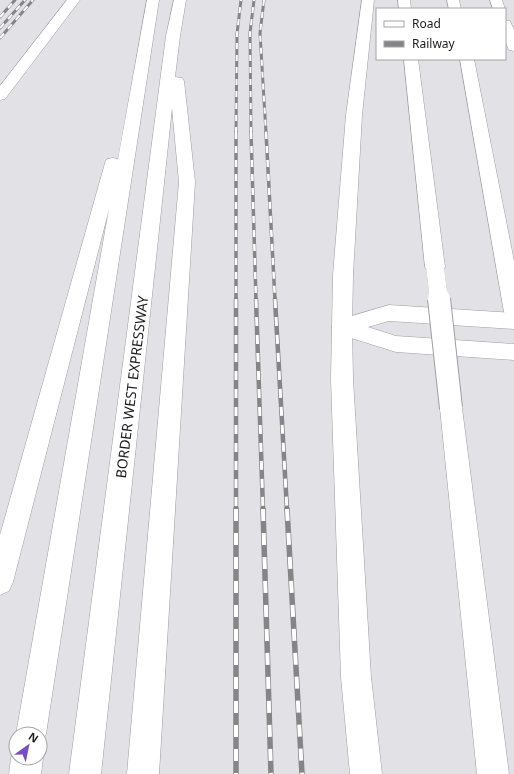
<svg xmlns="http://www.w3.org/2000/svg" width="514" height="774" viewBox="0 0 514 774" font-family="'Noto Sans',sans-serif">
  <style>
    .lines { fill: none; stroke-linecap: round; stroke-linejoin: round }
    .minor-casing { stroke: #9d9ca1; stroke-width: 1 }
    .major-casing { stroke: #9d9ca1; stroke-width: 1 }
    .highway-casing { stroke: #9d9ca1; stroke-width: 1 }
    .minor { fill: #fff; fill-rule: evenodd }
    .major { fill: #fff; fill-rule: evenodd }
    .highway { fill: #fff; fill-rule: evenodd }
    .rail-far3-casing { stroke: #858588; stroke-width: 3 }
    .rail-far2-casing { stroke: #858588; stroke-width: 3.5 }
    .rail-far1-casing { stroke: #858588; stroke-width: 4.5 }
    .rail-casing { stroke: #858588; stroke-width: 5.5 }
    .rail-far3 { stroke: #fff; stroke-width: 2; stroke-dasharray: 6; stroke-linecap: butt }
    .rail-far2 { stroke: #fff; stroke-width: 2.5; stroke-dasharray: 7; stroke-linecap: butt }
    .rail-far1 { stroke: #fff; stroke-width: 3; stroke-dasharray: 9; stroke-linecap: butt }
    .rail { stroke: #fff; stroke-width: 4; stroke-dasharray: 12; stroke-linecap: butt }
    .highway-bridge-far1-casing { stroke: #9d9ca1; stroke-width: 18; stroke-linecap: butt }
    .highway-bridge-casing { stroke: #9d9ca1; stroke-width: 24; stroke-linecap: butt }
    .highway-bridge-far1 { stroke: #fff; stroke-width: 18 }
    .highway-bridge { stroke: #fff; stroke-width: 22 }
    .labels { text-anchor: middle; stroke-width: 3.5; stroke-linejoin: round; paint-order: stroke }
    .street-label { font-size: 14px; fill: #1d1d1f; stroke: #fff }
  </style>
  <rect width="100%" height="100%" fill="#e2e1e6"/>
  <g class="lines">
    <defs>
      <path id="minor" d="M67,0H80L5,99L0,100V86Z"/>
      <path id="major" d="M389,305L514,313V329L389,321L368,327L396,336L514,344V360L396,352L335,333L332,327L335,321Z"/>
      <path id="highway" d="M147,0H159L46,734L40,746V734H16L109,209L13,582L9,591L0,595V535L105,163L107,159L113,158L118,159Z
        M174,0H186L180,36L175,77L182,78L184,81L195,182L159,774H127L179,182L172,108L101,774H69L166,36Z
        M362,0H374L362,115L353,275L352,327L353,379L371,677L382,774H350L341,677L331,379L333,275L346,115Z
        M398,0H410L411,9H399Z
        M447,0H459L461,9H449Z
        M490,0H502L505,9H493Z
        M505,20L510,21L514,30V51L509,50L505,41Z
        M404,59H418L445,267L442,272L435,274L428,272L425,267Z
        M460,59H474L514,261V320L507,317L504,312Z
        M451,398L459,401L462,408L509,774H477L440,408L443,401Z
        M16,747V758H40V752L43,758L41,774H9L11,758Z"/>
    </defs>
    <use href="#minor" class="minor-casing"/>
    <use href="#major" class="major-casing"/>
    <use href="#highway" class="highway-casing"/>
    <use href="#minor" class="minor"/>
    <use href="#major" class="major"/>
    <use href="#highway" class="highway"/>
    <defs>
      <path id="rail-far3" d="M264,0L260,33L266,133
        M0,17L15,0
        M0,28L25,0
        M0,38L33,0
        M236,133L237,34L241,0
        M251,133L250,33L254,0"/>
      <path id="rail-far2" d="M236,132V300
        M251,132L256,300
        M266,132L275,300"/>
      <path id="rail-far1" d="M236,299V510
        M256,299L263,510
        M275,299L287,510"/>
      <path id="rail" d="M236,509V774
        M263,509L271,774
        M287,509L302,774"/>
    </defs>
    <use href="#rail-far3" class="rail-far3-casing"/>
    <use href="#rail-far2" class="rail-far2-casing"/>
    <use href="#rail-far1" class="rail-far1-casing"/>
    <use href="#rail" class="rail-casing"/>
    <use href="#rail-far3" class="rail-far3"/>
    <use href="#rail-far2" class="rail-far2"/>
    <use href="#rail-far1" class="rail-far1"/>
    <use href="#rail" class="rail"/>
    <defs>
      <path id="highway-bridge-far1" d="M435,267L439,300"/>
      <path id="highway-bridge" d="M439,299L451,408"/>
    </defs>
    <use href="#highway-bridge-far1" class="highway-bridge-far1-casing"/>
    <use href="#highway-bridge" class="highway-bridge-casing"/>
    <use href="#highway-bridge-far1" class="highway-bridge-far1"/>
    <use href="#highway-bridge" class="highway-bridge"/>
  </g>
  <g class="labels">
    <g class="street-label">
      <text transform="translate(132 387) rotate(-83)" y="5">BORDER WEST EXPRESSWAY</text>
    </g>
  </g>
  <rect x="376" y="8" width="130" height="52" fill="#ffffff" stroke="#a5a5a5"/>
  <rect x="384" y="21" width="20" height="6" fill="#ffffff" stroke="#a5a5a5"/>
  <text x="412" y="28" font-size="12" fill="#1d1d1f">Road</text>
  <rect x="384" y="41" width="20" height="6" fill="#858588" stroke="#a5a5a5"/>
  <text x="412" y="48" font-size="12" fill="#1d1d1f">Railway</text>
  <g transform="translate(28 746) rotate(33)"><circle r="19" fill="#ffffff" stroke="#a5a5a5"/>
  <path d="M0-3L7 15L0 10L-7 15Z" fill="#794dc5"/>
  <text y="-6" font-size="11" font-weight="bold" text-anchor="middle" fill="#1d1d1f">N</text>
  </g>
</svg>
